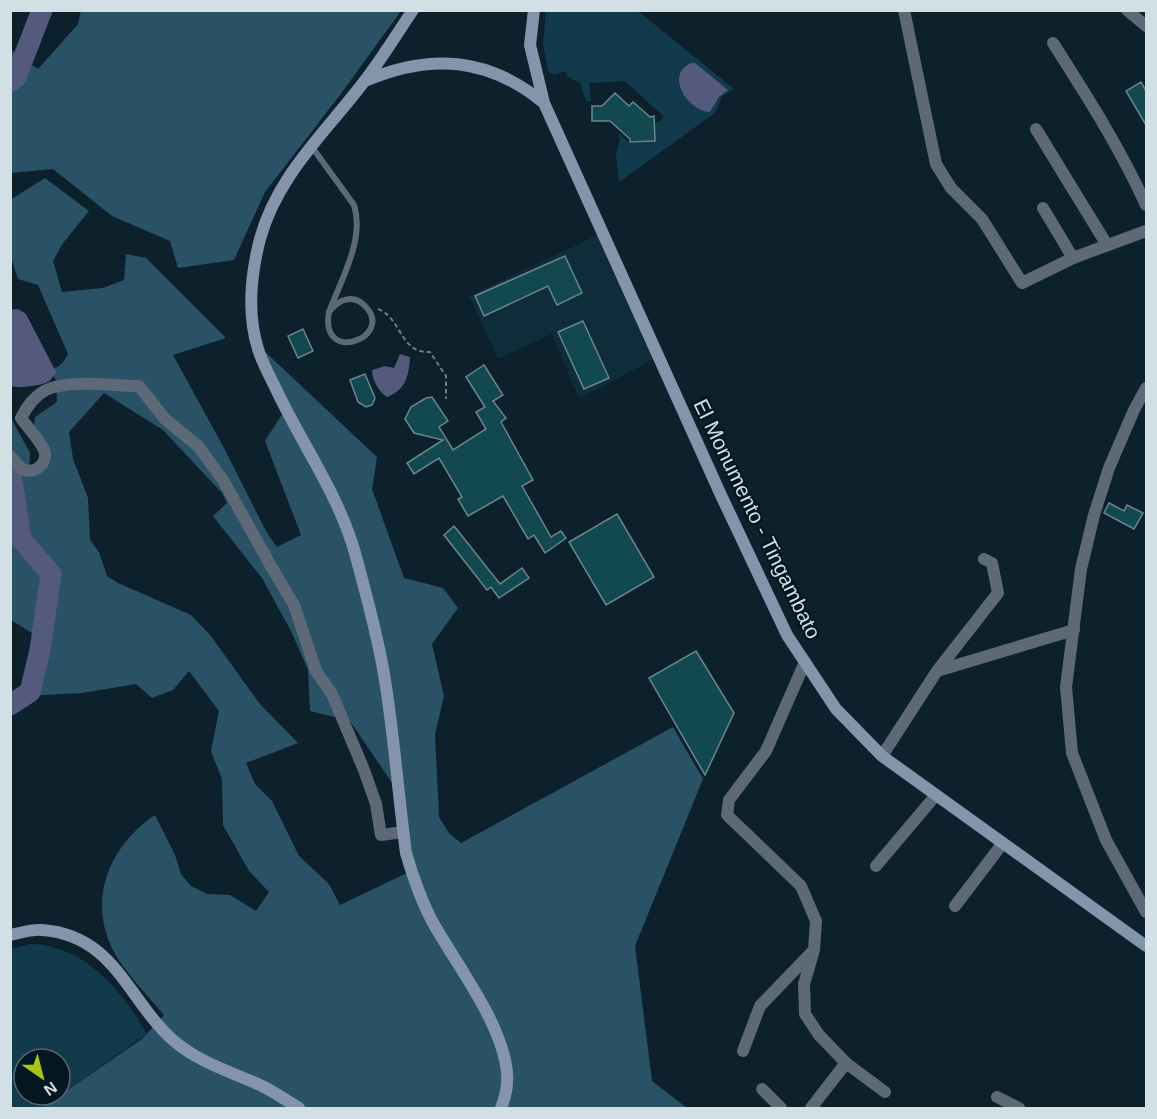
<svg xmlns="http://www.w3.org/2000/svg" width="1157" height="1119" viewBox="0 0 1157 1119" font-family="Arial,sans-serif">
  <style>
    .built { fill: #0e2c3a }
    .green { fill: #113a4d; fill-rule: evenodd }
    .forest { fill: #295266; fill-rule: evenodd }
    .water { fill: #545a7d }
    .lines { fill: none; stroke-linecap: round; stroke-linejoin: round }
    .river { stroke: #545a7d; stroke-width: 21 }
    .building { fill: #124951; stroke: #6a868b; stroke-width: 1.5 }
    .path { stroke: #6e7f87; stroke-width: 2; stroke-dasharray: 4.5 3; stroke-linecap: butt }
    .service { stroke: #5e6977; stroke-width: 6 }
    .minor { stroke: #5e6977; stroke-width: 12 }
    .tertiary { stroke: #5e6977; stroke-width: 12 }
    .secondary { stroke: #8394ab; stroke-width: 12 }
    .labels { text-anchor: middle; stroke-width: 4.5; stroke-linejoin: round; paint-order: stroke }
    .street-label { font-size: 21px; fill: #d2dfe5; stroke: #041721 }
  </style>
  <rect width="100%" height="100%" fill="#0c212b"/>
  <path class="built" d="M597,235L653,360L579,399L552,334L498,359L469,296Z"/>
  <path class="green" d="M546,11H638L734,89L722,96L716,112L619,182L616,154L620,140L618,132L629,143L655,142V122L661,121L663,116L625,81L589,83L591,101H586L580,83L567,76L565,71L555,75L548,72L543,44Z
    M31,944C84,945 123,991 147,1034L41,1108H11V949ZM24,1059H60V1095H24Z"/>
  <path class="forest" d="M81,11V10L401,11L340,95L265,192L234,260L178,268L170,241L112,216L53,169L11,173V50L38,69L78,24Z
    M45,178L89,211L63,243L53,261L62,292L103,288L124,280L126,254L146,258L226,338L173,355L224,448L267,533L277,547L301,535L265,441L288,405L261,348L377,457L372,489L404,578L443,588L458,608L432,644L444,696L435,734L439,817L449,833L461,843L673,727L703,779L635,946L652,1081L687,1108H41L142,1039L164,1015C149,997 122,969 113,950C87,899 110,845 155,815L175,855L181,874L191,886L207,894L230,895L256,911L269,892L249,871L223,825L222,779L211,751L219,711L189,671L173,690L152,698L136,684L82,693L26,696L40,638L11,620L10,416L30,453L29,476C42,476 50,468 51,455L34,426L35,417L57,402L56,380L49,369C60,368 63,363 68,354L38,285L18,279L11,257L10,200ZM104,393L163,430L222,493L227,503L213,516L262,578L292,633L308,670L310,711L350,721L401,796L409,872L340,905L329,884L299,856L272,801L255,784L246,763L298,743L259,703L211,636L191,615L118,583L107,576L99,552L90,540L88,498L73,459L69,432Z"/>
  <path class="water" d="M691,63H695L728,90L719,97L710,112C688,111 664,75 691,63Z
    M18,309L26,314L56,372C49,384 45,384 31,386C23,387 19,388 11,386L10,310Z
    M400,354L410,357C409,375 406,390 387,397C379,392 372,380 372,370L385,366L394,368Z"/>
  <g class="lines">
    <path class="river" d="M10,82L16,77L42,10
      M10,466L21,539L51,574L40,650L30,692L10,705"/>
  </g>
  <path class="building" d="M1141,82L1146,91V125L1126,91Z
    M615,93L629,106L633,102L650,117L654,116L655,141L630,142V139L610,121H592V106H602Z
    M565,256L582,293L557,305L548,286L484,316L475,296Z
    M583,321L609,378L584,389L558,332Z
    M303,329L313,351L298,358L288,336Z
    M484,365L503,395L493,401L506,418L501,422L533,480L522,486L551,537L561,531L566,538L545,553L534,535L528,539L503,496L468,516L458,499L462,497L439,458L414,474L407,463L443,440L414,433L405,419L411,407L426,398L432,397L448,421L439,427L453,450L486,429L476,412L485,407L466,377Z
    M365,374L375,398L372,405L366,407L358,402L350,380Z
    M1109,503L1124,511L1127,505L1143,513L1134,529L1104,513Z
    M617,514L654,577L606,605L569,542Z
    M454,526L500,584L522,568L529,578L499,598L491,587L487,590L444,535Z
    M696,651L734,713L705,775L649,678Z"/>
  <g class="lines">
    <path class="path" d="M378,309C402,318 400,354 430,352L446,376V399"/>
    <path class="service" d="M312,147L354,205C365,239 341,280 329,312C319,366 396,337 365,306C353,293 338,300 329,312"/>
    <path class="minor" d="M904,10L936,164L951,188L982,219L1022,283L1073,258L1146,231
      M1127,10L1146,26
      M1053,43C1087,96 1120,148 1146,205
      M1036,129L1107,245
      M1043,208L1073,258
      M10,456C15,461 19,468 25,470C36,474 49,462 44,450C39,439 28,428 21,418C27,407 34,396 46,390C69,379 113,386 139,386L165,419L198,446L223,480L272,568L294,605L316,671L332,694L364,770L376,804L381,835L403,832
      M805,662L766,751L729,800L727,815L801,886L816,921L814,950L804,984L805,1014L819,1035L846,1063L885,1092
      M937,671L1074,630
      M882,756L937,671L998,593L992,563L984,559
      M876,866L936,795
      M955,906L1003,843
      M743,1051L760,1006L813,951
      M762,1089L781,1108
      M997,1097L1019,1108
      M811,1108L846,1063"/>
    <path class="tertiary" d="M1146,388L1134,410L1109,468L1094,515L1081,569L1066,687L1072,753L1106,840L1146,912"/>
    <path class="secondary" d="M413,10C396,35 381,60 363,83C325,133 277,176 260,239C251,274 247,314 258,349C262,362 269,375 275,387C301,443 338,493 355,553C366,593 377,633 384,674C394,733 398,794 406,853C413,877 421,900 432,921C456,964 503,1024 507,1073C508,1084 505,1098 501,1108
      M534,10L530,45L544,103L720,493L787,635L836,709L882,756L1146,946
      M365,81C430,53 488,57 544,103
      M10,935C20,933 32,929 42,930C115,935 128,1001 174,1041C201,1064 233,1072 264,1087C276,1093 287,1101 299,1108"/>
  </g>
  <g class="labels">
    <g class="street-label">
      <text transform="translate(757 519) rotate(64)" y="7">El Monumento - Tingambato</text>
    </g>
  </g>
  <rect width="1157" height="1119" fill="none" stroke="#d2dfe5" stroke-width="24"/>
  <g transform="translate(42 1077) rotate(145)"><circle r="28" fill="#041721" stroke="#56676f" stroke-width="1.5"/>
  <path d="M0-4.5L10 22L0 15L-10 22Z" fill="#acc610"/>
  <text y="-9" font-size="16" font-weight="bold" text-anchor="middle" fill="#d2dfe5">N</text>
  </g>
</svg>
